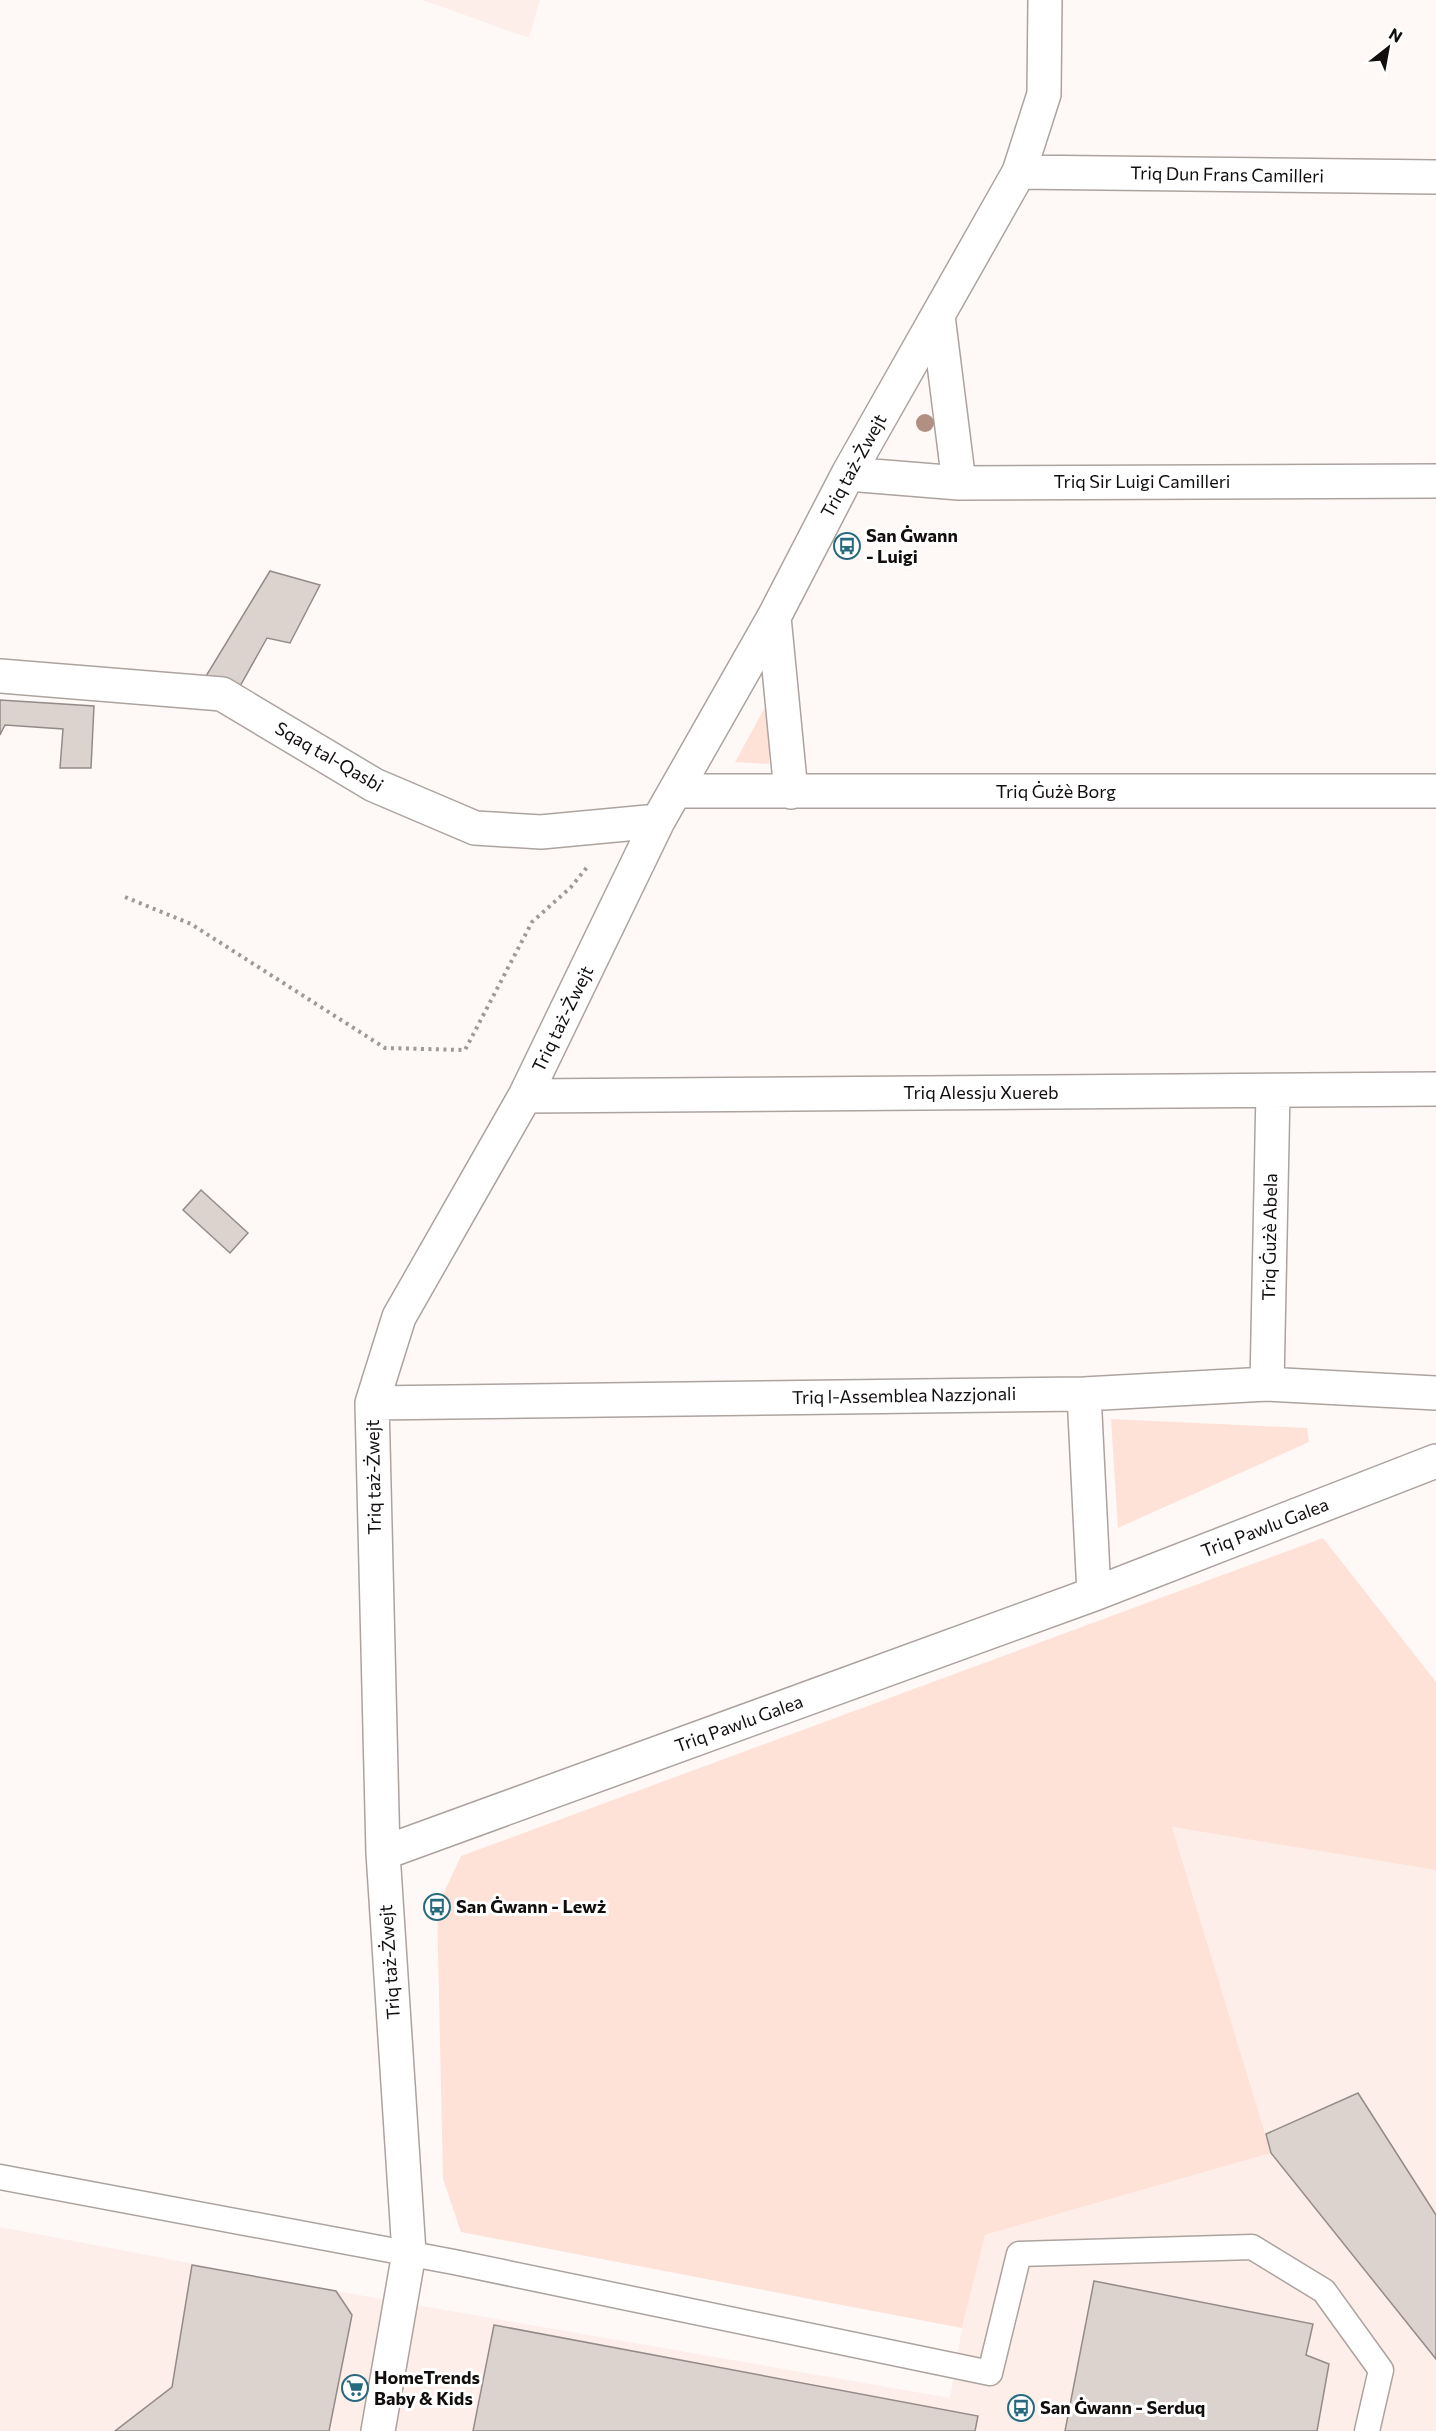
<svg xmlns="http://www.w3.org/2000/svg" width="1436" height="2431" viewBox="0 0 1436 2431" font-family="Commissioner,sans-serif">
  <style>
    .built { fill: #fdeee9 }
    .green { fill: #fee2d8 }
    .building { fill: #dcd3cf; stroke: #948b88; stroke-width: 1.5 }
    .lines { fill: none; stroke-linecap: round; stroke-linejoin: round }
    .service-casing { stroke: #aca39f; stroke-width: 27 }
    .minor-casing { stroke: #aca39f; stroke-width: 36 }
    .path { stroke: #9e9a99; stroke-width: 4; stroke-dasharray: 3 4.5; stroke-linecap: butt }
    .service { stroke: #fff; stroke-width: 24 }
    .minor { stroke: #fff; stroke-width: 33 }
    .tree { fill: #b28f83 }
    .labels { text-anchor: middle; stroke-width: 6; stroke-linejoin: round; paint-order: stroke }
    .street-label { font-size: 18px; fill: #110e0d; stroke: #fff }
    .poi-label { font-size: 18px; font-weight: bold; fill: #110e0d; stroke: #fff; text-anchor: start }
  </style>
  <rect width="100%" height="100%" fill="#fef9f7"/>
  <path class="built" d="M423,0H540L529,38Z
    M1172,1827L1436,1870V2431H0V2227L336,2291L950,2398L962,2328L985,2235L1271,2153Z"/>
  <path class="green" d="M769,700V764L735,762Z
    M1111,1419L1307,1428L1309,1442L1118,1528Z
    M1323,1538L1436,1682V1870L1172,1827L1271,2153L985,2235L962,2328L461,2232L443,2179L437,1907L461,1856Z"/>
  <path class="building" d="M270,571L320,585L290,643L267,638L239,688L203,681Z
    M0,700L94,706L91,768H60L63,729L5,725L0,735Z
    M201,1190L248,1233L230,1253L183,1210Z
    M1358,2093L1436,2215V2359L1271,2153L1266,2134Z
    M192,2265L336,2291L352,2315L329,2431H115L172,2387Z
    M1094,2281L1313,2324L1306,2355L1329,2364L1317,2431H1065Z
    M494,2325L978,2416L975,2431H473Z"/>
  <g class="lines">
    <defs>
      <path id="service" d="M0,2177L454,2262L990,2373L1019,2254L1252,2247L1324,2291L1381,2370L1367,2431"/>
      <path id="minor" d="M1019,172L1436,177
        M938,316L959,483
        M848,474L959,483L1436,481
        M774,617L791,792
        M0,676L222,694L374,785L475,828L541,832L658,821
        M675,791H1436
        M525,1096L1436,1089
        M1267,1384L1273,1091
        M1084,1394L1094,1594
        M372,1403L1084,1394L1267,1384L1436,1393
        M383,1853L1094,1594L1436,1461
        M378,2431L409,2253L383,1853L372,1403L399,1317L525,1096L658,821L774,617L848,474L1019,172L1044,94L1045,0"/>
    </defs>
    <use href="#service" class="service-casing"/>
    <use href="#minor" class="minor-casing"/>
    <path class="path" d="M125,897L191,924L385,1048L465,1050L532,922L571,887L588,866"/>
    <use href="#service" class="service"/>
    <use href="#minor" class="minor"/>
  </g>
  <circle class="tree" cx="925" cy="423" r="9"/>
  <defs>
    <symbol id="bus-ring" viewBox="-11 -11 22 22"><circle r="9.5" fill="#fff" stroke="#286a7d" stroke-width="1.5"/><path d="M-5-6H5V4H4V6H2V4H-2V6H-4V4H-5ZM-3.5-4V0h7V-4ZM-3.5 1.2v1.5H-2V1.2ZM2 1.2v1.5H3.5V1.2Z" fill="#286a7d"/></symbol>
    <symbol id="supermarket-ring" viewBox="-11 -11 22 22"><circle r="9.5" fill="#fff" stroke="#286a7d" stroke-width="1.5"/><path d="M-6-5.5h2.5l.6 2H6L4.5 2H-2.5L-4.4-4H-6ZM-1.5 3.2a1.3 1.3 0 1 0 .1 0ZM3 3.2a1.3 1.3 0 1 0 .1 0Z" fill="#286a7d"/></symbol>
  </defs>
  <g fill-rule="evenodd">
    <use href="#bus-ring" x="832" y="531" width="30" height="30"/>
    <use href="#bus-ring" x="422" y="1892" width="30" height="30"/>
    <use href="#supermarket-ring" x="340" y="2373" width="30" height="30"/>
    <use href="#bus-ring" x="1006" y="2393" width="30" height="30"/>
  </g>
  <g class="labels">
    <g class="street-label">
      <text transform="translate(1227 175) rotate(1)" y="6">Triq Dun Frans Camilleri</text>
      <text transform="translate(854 466) rotate(-61)" y="6">Triq taż-Żwejt</text>
      <text x="1142" y="488">Triq Sir Luigi Camilleri</text>
      <text transform="translate(329 757) rotate(30)" y="6">Sqaq tal-Qasbi</text>
      <text x="1056" y="798">Triq Ġużè Borg</text>
      <text transform="translate(563 1019) rotate(-64)" y="6">Triq taż-Żwejt</text>
      <text x="981" y="1099">Triq Alessju Xuereb</text>
      <text transform="translate(1270 1237) rotate(-89)" y="6">Triq Ġużè Abela</text>
      <text transform="translate(904 1396) rotate(-1)" y="6">Triq l-Assemblea Nazzjonali</text>
      <text transform="translate(374 1477) rotate(-91)" y="6">Triq taż-Żwejt</text>
      <text transform="translate(1265 1528) rotate(-21)" y="6">Triq Pawlu Galea</text>
      <text transform="translate(739 1724) rotate(-20)" y="6">Triq Pawlu Galea</text>
      <text transform="translate(390 1962) rotate(-94)" y="6">Triq taż-Żwejt</text>
    </g>
    <g class="poi-label">
      <text x="866" y="542">San Ġwann<tspan x="866" dy="21">- Luigi</tspan></text>
      <text x="456" y="1913">San Ġwann - Lewż</text>
      <text x="374" y="2384">HomeTrends<tspan x="374" dy="21">Baby &amp; Kids</tspan></text>
      <text x="1040" y="2414">San Ġwann - Serduq</text>
    </g>
  </g>
  <g transform="translate(1388 48) rotate(31)" stroke="#ffffff" stroke-width="4.5" paint-order="stroke">
  <path d="M0-4.5L10 22L0 15L-10 22Z" fill="#110e0d"/>
  <text y="-9" font-size="16" font-weight="bold" text-anchor="middle" fill="#110e0d">N</text>
  </g>
</svg>
